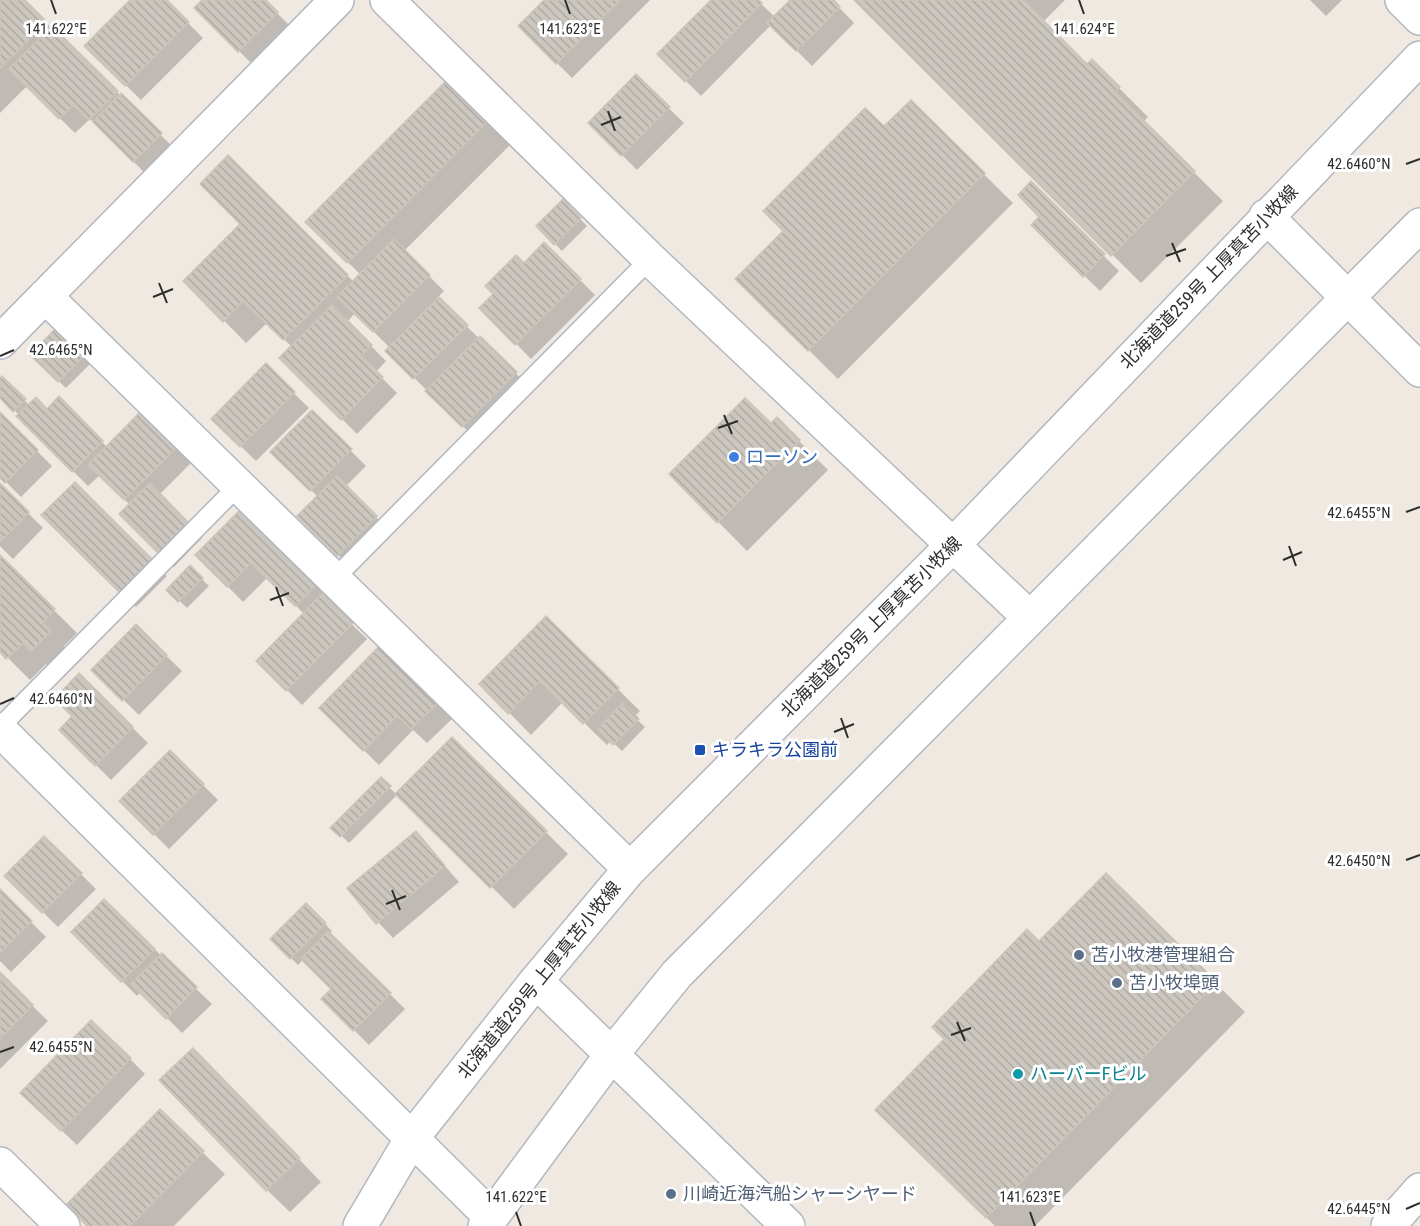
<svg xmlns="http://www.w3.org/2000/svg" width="1420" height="1226" viewBox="0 0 1420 1226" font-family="'Roboto Condensed','Noto Sans JP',sans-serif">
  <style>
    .shadow { fill: #0003 }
    .building { fill: url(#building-back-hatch); stroke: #cbc5ba; stroke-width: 1.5 }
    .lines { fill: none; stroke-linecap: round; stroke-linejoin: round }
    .lane-casing { stroke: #b4b7c1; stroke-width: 21 }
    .street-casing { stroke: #b4b7c1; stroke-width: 36 }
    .secondary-casing { stroke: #b4b7c1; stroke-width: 36 }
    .lane { stroke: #fff; stroke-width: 18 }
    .street { stroke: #fff; stroke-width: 33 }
    .secondary { stroke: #fff; stroke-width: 33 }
    .ticks { fill: none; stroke: #2e2e2e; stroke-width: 2 }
    .shop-dot { fill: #3f7fe0; stroke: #fff; stroke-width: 2 }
    .transit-dot { fill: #1a4fb4; stroke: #fff; stroke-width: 2 }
    .service-dot { fill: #5c6f8a; stroke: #fff; stroke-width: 2 }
    .culture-dot { fill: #0f9aa8; stroke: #fff; stroke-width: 2 }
    .labels { text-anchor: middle; stroke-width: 6; stroke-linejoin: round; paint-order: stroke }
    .street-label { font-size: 18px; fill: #2e2e2e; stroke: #fff }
    .shop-label { font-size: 18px; fill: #366cbe; stroke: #fff; text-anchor: start }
    .transit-label { font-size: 18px; fill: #164399; stroke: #fff; text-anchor: start }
    .service-label { font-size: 18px; fill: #4e5e75; stroke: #fff; text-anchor: start }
    .culture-label { font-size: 18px; fill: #0d838f; stroke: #fff; text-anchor: start }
    .ticks-label { font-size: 15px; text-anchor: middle; fill: #2e2e2e; stroke: #fff; stroke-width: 6; stroke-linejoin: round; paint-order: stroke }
  </style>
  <defs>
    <pattern id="building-back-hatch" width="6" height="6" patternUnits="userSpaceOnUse" patternTransform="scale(1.5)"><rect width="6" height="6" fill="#cbc7bf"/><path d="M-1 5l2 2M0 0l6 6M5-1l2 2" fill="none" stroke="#afaba4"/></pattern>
  </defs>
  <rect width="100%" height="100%" fill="#efe9e1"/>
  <path class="shadow" d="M0,0H23L176,150L149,177L90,119L75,133L27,86L0,113Z
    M132,0H165L203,38L141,100L86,46Z
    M204,0H264L292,28L254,66L196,8Z
    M546,0H650L572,78L520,26Z
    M713,0H757L775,17L792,0H832L854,23L812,66L771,25L701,96L659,54Z
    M856,0H1065L1043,22L1087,66L1092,61L1148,117L1143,122L1223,201L1141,283Z
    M1310,0H1342L1326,16Z
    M636,76L684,123L637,170L590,123Z
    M448,81L511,144L404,251L444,291L437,298L531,388L478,441L387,351L390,348L355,313L347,322L386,361L376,372L397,393L357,434L281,358L292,347L267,323L246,343L185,281L242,225L228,157L354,282L361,275L307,222Z
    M911,102L1013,203L838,379L737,279Z
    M1031,183L1119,271L1100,291L1033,225L1042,217Z
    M563,201L587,226L562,251L538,226Z
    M544,244L595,295L531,359L481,308Z
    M56,330L90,364L66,388L32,355Z
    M266,366L309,408L256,461L213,419Z
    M2,378L29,405L47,411L59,398L107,447L143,411L194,460L159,495L202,538L174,567L121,514L130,505L100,475L88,486L18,416L19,415L0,396V380Z
    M312,412L366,466L345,487L391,532L353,570L299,516L318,497L273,452Z
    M0,414L52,466L21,497L0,476Z
    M777,419L828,470L747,551L671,474L771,425Z
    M75,484L167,576L136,607L43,515Z
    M0,485L43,528L13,559L0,546Z
    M244,508L334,597L329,602L367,639L302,705L258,661L304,614L268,577L243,602L197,555Z
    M0,557L77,633L64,646L72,654L54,672L46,664L30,680L0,650Z
    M190,567L209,586L187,608L168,590Z
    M546,618L640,711L634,717L645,727L622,751L611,741L607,745L563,702L531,735L481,684Z
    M136,626L182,671L139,715L93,670Z
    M384,643L456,715L427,743L413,730L379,765L321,708Z
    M79,675L148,743L111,780L61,730L74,717Z
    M452,739L568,854L514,909L398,794L349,843L333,828L381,779L397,795Z
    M170,752L218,800L169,849L121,801Z
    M416,833L459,882L393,938L378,922Z
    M44,838L96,889L58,927L6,876Z
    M1106,875L1245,1012L1035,1226H995L906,1138L1039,943Z
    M0,891L46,937L11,972L0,961Z
    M104,901L212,1004L182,1033L141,992L137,996L73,932Z
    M306,905L332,931L329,934L405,1009L369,1045L323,999L333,989L303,960L298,965L272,939Z
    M0,974L48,1021L0,1069Z
    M130,1059L145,1074L77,1145L38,1108Z
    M215,1072L321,1182L290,1212L267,1190Z
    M202,1152L225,1174L174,1226H89Z"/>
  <path class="building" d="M0,0H25L47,22L0,68Z
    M130,0H167L189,22L125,86L84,46Z
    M202,0H266L278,12L238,52L194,8Z
    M544,0H620L556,64L518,26Z
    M711,0H759L762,3L685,82L657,54Z
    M790,0H834L840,7L796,51L767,23Z
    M854,0H1023L1087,64L1092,59L1120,87L1115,92L1195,171L1111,256Z
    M52,26L118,91L89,120L73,105L59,119L9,69Z
    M636,74L670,107L621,156L588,123Z
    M448,79L489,120L347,263L305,222Z
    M121,93L162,133L133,162L93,122Z
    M911,100L985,173L808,351L735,279L783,231L763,211L865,108L884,126Z
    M228,155L348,275L283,340L243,301L223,322L183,281L240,224L200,184Z
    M1031,181L1105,254L1083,277L1031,225L1039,217L1018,195Z
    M563,199L581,218L554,245L536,226Z
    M394,239L430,275L373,332L337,297Z
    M544,242L581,279L515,345L479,308L493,294L485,286L516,255L524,263Z
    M439,297L468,325L413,379L385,351Z
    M332,305L372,345L361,356L383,377L341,420L279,358Z
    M56,328L84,356L58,382L30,355Z
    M480,336L517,372L462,427L425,391Z
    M266,363L295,392L240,447L211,419Z
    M2,376L26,399L13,412L0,398V378Z
    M59,396L103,441L72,472L16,416L36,397L47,409Z
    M745,398L771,423L777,417L800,440L717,523L669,474Z
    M143,409L180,444L124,500L88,465Z
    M312,410L352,449L310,491L270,452Z
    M0,412L38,450L5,483L0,478Z
    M337,476L377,516L337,556L297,516Z
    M75,482L153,560L120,593L41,515Z
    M0,483L29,512L0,542Z
    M150,483L188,522L158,553L119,514Z
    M244,506L320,581L295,606L251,563L227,587L195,555Z
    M0,555L55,609L43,623L51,631L31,651L23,643L6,659L0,652Z
    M190,565L203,578L178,602L166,590Z
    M323,593L353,623L286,691L256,661Z
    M546,616L619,688L583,724L540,681L508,714L479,684Z
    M136,624L167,655L122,701L91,670Z
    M384,641L442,699L411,729L397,716L363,751L319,708Z
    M79,673L133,727L95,766L59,730L72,716L54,699Z
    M623,703L639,719L613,745L598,729Z
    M452,737L547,831L490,888L395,794Z
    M170,750L204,784L153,835L119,801Z
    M381,777L391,786L340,837L330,828Z
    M416,831L445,866L376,924L347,888Z
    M44,836L82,873L42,913L4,876Z
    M1106,873L1217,982L986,1218L875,1110L944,1039L932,1027L1027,929L1039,941Z
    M0,889L32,921L0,953Z
    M104,899L155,949L121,982L71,932Z
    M306,903L326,923L290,959L270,939Z
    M328,931L391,993L353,1031L321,999L331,989L301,959Z
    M162,953L197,987L166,1019L131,984Z
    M0,972L33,1005L0,1039Z
    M91,1020L131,1058L61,1131L20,1093Z
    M193,1048L300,1158L266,1191L159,1080Z
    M160,1109L204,1151L130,1226H87L66,1205Z"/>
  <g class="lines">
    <defs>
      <path id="lane" d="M334,579L650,259
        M0,727L239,485"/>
      <path id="street" d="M45,296L630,869
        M0,342L337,0
        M0,1164L63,1226"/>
      <path id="secondary" d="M387,0L650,259L1030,618
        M1402,0L1420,18
        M1266,216L1420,370
        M0,730L490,1216
        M536,981L788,1226
        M360,1226L412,1138L536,981L630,869L953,545L1420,58
        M485,1226L612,1054L677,974L1420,225
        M1388,1226L1420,1190"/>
    </defs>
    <use href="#lane" class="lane-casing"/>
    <use href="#street" class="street-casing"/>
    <use href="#secondary" class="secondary-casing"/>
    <use href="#lane" class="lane"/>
    <use href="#street" class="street"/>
    <use href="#secondary" class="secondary"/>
  </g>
  <path class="ticks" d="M51,0L56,14M565,0L570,14M1079,0L1084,14M608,111L615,131M601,125L621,117M1406,164L1420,159M1172,243L1180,262M1166,256L1186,249M159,283L167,303M153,297L173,289M0,356L14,350M724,415L732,434M718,428L738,421M1406,512L1420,507M1289,546L1296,566M1283,560L1302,552M276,587L283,606M270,600L289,593M0,704L14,698M841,718L848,738M834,732L854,724M1406,860L1420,855M392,890L400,910M386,904L406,896M957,1022L965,1041M951,1035L971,1028M0,1052L14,1047M1406,1209L1420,1203M516,1212L521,1226M1030,1212L1035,1226"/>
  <circle class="shop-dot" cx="734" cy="457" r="6"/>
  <rect class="transit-dot" x="694" y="744" width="12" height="12" rx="3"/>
  <g class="service-dot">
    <circle cx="1079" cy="955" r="6"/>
    <circle cx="1117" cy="983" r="6"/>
    <circle cx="671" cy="1194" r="6"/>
  </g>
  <circle class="culture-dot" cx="1018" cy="1074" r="6"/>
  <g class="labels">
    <g class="street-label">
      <text transform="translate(1209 277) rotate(-46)" y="6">北海道道259号 上厚真苫小牧線</text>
      <text transform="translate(871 627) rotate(-45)" y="6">北海道道259号 上厚真苫小牧線</text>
      <text transform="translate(539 980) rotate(-51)" y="6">北海道道259号 上厚真苫小牧線</text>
    </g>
    <g class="shop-label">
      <text x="746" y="463">ローソン</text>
    </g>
    <g class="transit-label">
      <text x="712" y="756">キラキラ公園前</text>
    </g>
    <g class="service-label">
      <text x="1091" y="961">苫小牧港管理組合</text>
      <text x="1129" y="989">苫小牧埠頭</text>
      <text x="683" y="1200">川崎近海汽船シャーシヤード</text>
    </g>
    <g class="culture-label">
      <text x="1030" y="1080">ハーバーFビル</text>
    </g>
  </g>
  <g class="ticks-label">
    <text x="56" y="34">141.622°E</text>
    <text x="570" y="34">141.623°E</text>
    <text x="1084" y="34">141.624°E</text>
    <text x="1359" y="169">42.6460°N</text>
    <text x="61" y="355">42.6465°N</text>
    <text x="1359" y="518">42.6455°N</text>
    <text x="61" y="704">42.6460°N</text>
    <text x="1359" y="866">42.6450°N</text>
    <text x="61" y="1052">42.6455°N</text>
    <text x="516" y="1202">141.622°E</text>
    <text x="1030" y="1202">141.623°E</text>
    <text x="1359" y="1214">42.6445°N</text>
  </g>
</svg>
